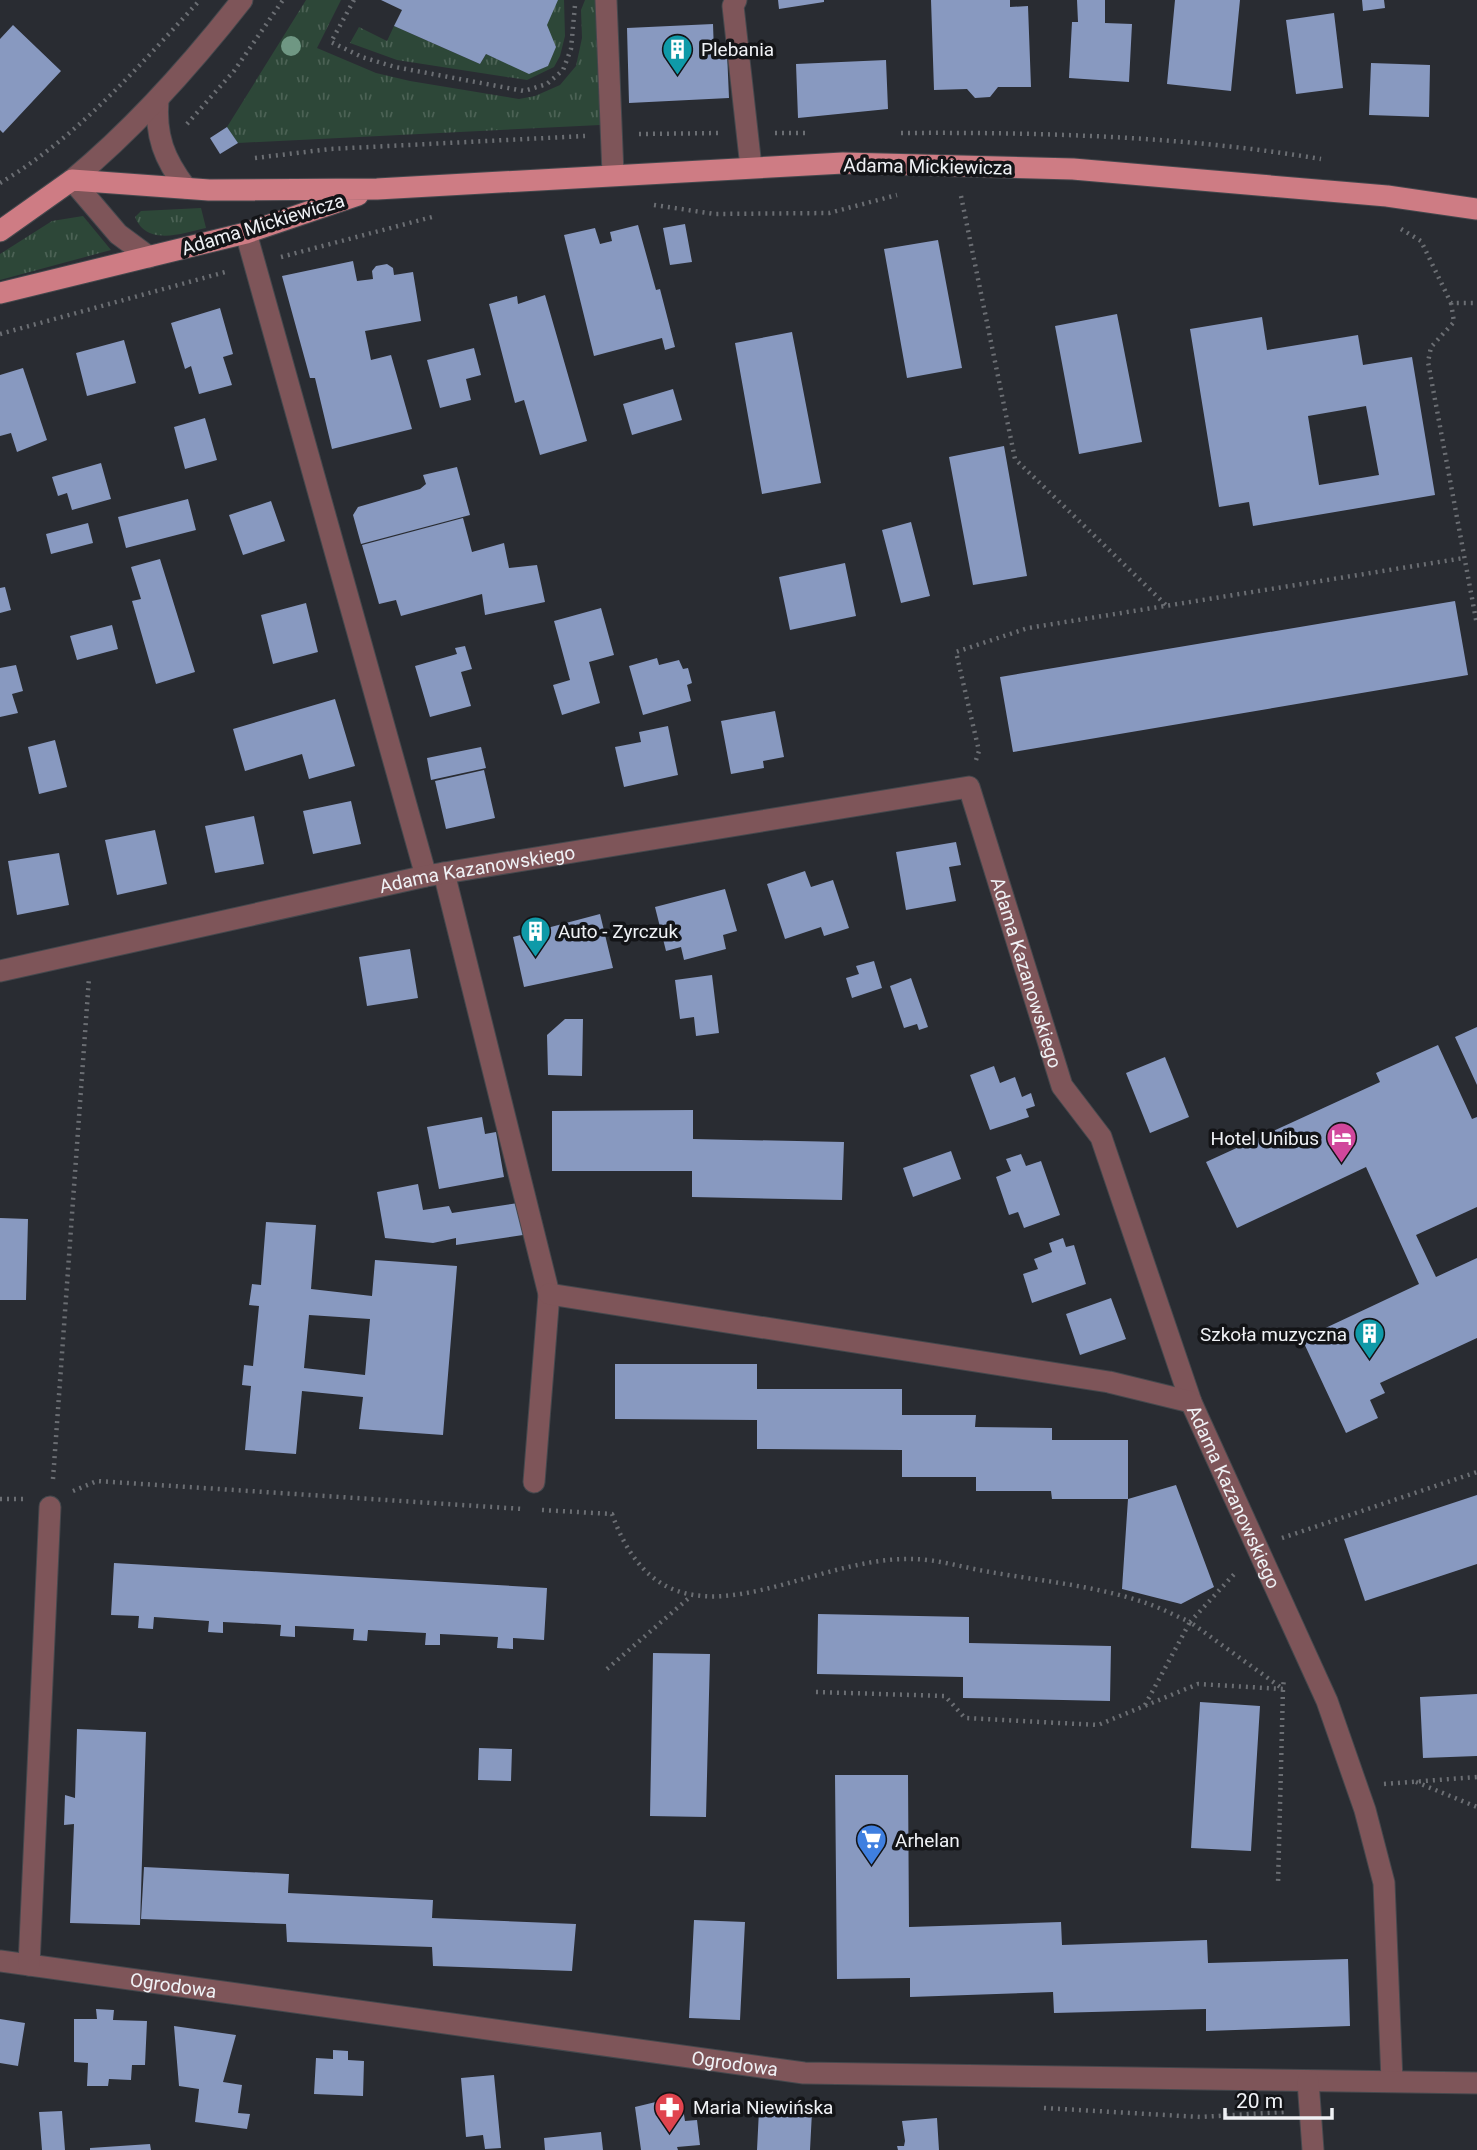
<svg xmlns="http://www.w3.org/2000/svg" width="1477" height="2150" viewBox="0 0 1477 2150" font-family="Roboto,sans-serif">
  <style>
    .grass { fill: url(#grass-tufts) }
    .building { fill: #8899c0; fill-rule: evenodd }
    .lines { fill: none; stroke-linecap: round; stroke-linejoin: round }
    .minor-casing { stroke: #45484d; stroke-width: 23 }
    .major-casing { stroke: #45484d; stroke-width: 23 }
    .path { stroke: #6b6e73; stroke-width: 4.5; stroke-dasharray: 2 5; stroke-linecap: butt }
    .minor { stroke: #7e5559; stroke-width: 21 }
    .major { stroke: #ce7c84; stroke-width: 21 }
    .tree { fill: #6f9783 }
    .labels { text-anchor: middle; stroke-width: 7; stroke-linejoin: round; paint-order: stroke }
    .poi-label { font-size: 19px; fill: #eff1f5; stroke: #131417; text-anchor: start }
    .street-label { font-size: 19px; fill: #eff1f5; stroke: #131417 }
  </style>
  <defs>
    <pattern id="grass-tufts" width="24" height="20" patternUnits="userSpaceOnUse" patternTransform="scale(1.75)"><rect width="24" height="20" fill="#2d4738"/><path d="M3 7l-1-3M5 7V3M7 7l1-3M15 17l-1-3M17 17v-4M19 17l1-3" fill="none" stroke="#4c6255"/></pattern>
  </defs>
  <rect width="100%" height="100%" fill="#292c32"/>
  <path class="grass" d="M306,0H341L317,48L376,73L410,81L519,99L535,96L560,85L576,66L582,38L581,10L585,0H595L600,125L238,143L227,127Z
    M511,0H564L565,36L560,56L554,67L527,80L397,60L350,43L359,27L387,41L394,26L480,64L486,54L529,73L548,66L556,46Z
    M201,208L206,228C183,233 147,247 135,217L141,211Z
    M83,216L111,250L0,280V254L52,221Z"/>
  <path class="building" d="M381,0H558L547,25L556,47L548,66L529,74L486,54L480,64L394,26L402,10Z
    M778,0H824V2L779,9Z
    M931,0H1010V7L1028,6L1031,87H998L990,97L975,98L967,89L934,90Z
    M1077,0H1105V23L1132,24L1129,82L1069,78L1072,22H1078Z
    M1175,0H1240L1231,91L1167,84Z
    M1362,0H1384L1385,8L1363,11Z
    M1334,13L1343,88L1296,94L1286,20Z
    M713,24L714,53L727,52L729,98L629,103L627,28Z
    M13,25L61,71L3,133L0,130V39Z
    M886,60L888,109L798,118L796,64Z
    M1371,63L1430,65L1429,117L1369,115Z
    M227,127L238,143L220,154L210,138Z
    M685,224L692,262L670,265L663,228Z
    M638,225L656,290L660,289L675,347L665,350L662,338L594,356L564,235L595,228L600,244L612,241L610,232Z
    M938,240L962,368L907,378L884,249Z
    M353,261L357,281L373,279L372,271L376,266L387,264L393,268L394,275L413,272L421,321L365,331L371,360L391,355L412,429L332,449L315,378H310L282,276Z
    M545,295L587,441L540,455L524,400L515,403L489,304L517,296L518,304Z
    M220,308L233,354L223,357L232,385L199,394L191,366L185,369L171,323Z
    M1117,314L1142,442L1079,454L1055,326Z
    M1262,317L1267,350L1358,335L1363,365L1412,357L1435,495L1253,526L1249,502L1219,507L1190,329ZM1366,406L1379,475L1319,485L1308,416Z
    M792,332L821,483L762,494L735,343Z
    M124,340L136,383L87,396L76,353Z
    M474,348L481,375L466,379L471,400L440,408L427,360Z
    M23,368L47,440L17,452L11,433L0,436V375Z
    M673,389L682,420L632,435L623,404Z
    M205,418L217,460L185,469L174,427Z
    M1004,446L1027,576L973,585L949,457Z
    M101,463L111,499L72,510L67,493L58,496L52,477Z
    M457,467L470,515L361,544L353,515L358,507L420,489L426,484L423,475Z
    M188,499L196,530L126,548L118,517Z
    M271,501L285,541L243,555L229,515Z
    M463,518L472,552L504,543L509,568L537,565L545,602L485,615L482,594L401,616L396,600L379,604L362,545Z
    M911,522L930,596L901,603L882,530Z
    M88,523L93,543L51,554L46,534Z
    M160,559L195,672L156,684L132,601L141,599L131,567Z
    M845,563L856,616L790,630L779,577Z
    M5,587L11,610L0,613V588Z
    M1455,601L1468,675L1013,752L1000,677Z
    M306,603L318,652L273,664L261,615Z
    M601,608L614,655L589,662L600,703L562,715L553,685L570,680L554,621Z
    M112,625L118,649L77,660L70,636Z
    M465,646L472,669L461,672L471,706L430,717L415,666L457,654L455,648Z
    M657,658L659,665L679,660L683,669L688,668L692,683L687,685L691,701L643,715L629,666Z
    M16,665L23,691L12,694L18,713L0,717V668Z
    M335,699L355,766L309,779L302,754L245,771L233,729Z
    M775,711L784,757L763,761L764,768L731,774L721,721Z
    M668,726L678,775L624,787L615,747L641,742L639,732Z
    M55,740L67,787L39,794L28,747Z
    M481,747L486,768L431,780L427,758Z
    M484,770L495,818L446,829L435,781Z
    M351,801L361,844L313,854L303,811Z
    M254,816L264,864L215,873L205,826Z
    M155,830L167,884L117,895L105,840Z
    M956,842L961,865L949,867L956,901L906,910L896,852Z
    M59,853L69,905L17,915L8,861Z
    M805,871L811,887L833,880L849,928L824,936L821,927L785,939L767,884Z
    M725,889L737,931L723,935L726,949L684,960L681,947L666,951L655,907Z
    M600,914L613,968L524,987L513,937Z
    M410,949L418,998L367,1006L359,957Z
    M874,961L882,988L852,998L846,978L859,974L856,966Z
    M712,975L719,1033L696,1036L694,1017L680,1019L675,980Z
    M911,978L928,1027L919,1030L917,1024L904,1028L890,986Z
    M565,1019H583L582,1076L548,1075L547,1035Z
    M1477,1027V1085L1455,1037Z
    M1438,1045L1472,1119L1477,1117V1207L1416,1235L1436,1277L1477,1258V1338L1380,1383L1385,1393L1370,1400L1378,1418L1346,1433L1302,1339L1419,1284L1366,1167L1237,1228L1206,1162L1380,1082L1376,1073Z
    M1165,1057L1189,1117L1150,1133L1126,1073Z
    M994,1066L1000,1083L1015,1077L1022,1097L1031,1093L1035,1106L1026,1109L1029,1117L990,1130L970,1075Z
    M693,1110V1139L844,1142L842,1200L692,1197V1171H552V1111Z
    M482,1117L485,1134L496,1132L504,1177L439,1189L427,1127Z
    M951,1151L961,1179L913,1197L903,1168Z
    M1021,1154L1026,1166L1041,1161L1060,1215L1024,1228L1018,1212L1009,1215L996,1177L1011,1171L1006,1159Z
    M418,1184L423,1210L449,1206L452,1213L518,1203L523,1235L456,1245V1238L433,1243L385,1238L377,1192Z
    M0,1218L28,1219L26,1300H0Z
    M266,1222L316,1225L311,1289L372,1296L375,1260L457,1266L443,1435L359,1429L363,1397L302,1391L296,1454L245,1450L251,1386L242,1385L244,1365L253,1366L259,1306L249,1305L252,1284L261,1285ZM309,1315L370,1319L365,1375L304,1368Z
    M1063,1238L1066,1247L1074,1245L1086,1284L1032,1303L1023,1274L1038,1269L1034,1259L1052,1252L1049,1243Z
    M1111,1298L1126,1339L1080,1355L1066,1314Z
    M615,1364H757V1389H902V1415H976L975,1427L1052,1428V1440H1128V1499H1052L1051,1491H976V1477H902V1450L757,1449V1420L615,1419Z
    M1176,1485L1214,1587L1181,1604L1122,1589L1128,1499Z
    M1477,1495V1564L1365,1601L1344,1539Z
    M114,1563L547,1588L544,1640L513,1638V1649L497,1648L498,1637L440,1634V1645H425L426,1633L368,1630L367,1641L353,1640L354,1629L295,1626V1637L280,1636L281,1625L223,1622V1633L208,1632L209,1621L154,1617L153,1629L138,1628L139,1616L111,1615Z
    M818,1614L969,1617V1643L1111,1646L1110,1701L963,1698V1677L817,1674Z
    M653,1653L710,1654L706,1817L650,1816Z
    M1477,1694V1756L1423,1758L1420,1697Z
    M1200,1702L1260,1706L1251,1851L1191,1848Z
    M77,1729L146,1732L140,1925L70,1923L74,1824L64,1825L65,1795L75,1798Z
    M479,1748L512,1749L511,1781L478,1780Z
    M835,1775H908L909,1927L1061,1922L1062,1945L1207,1940L1208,1963L1348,1959L1350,2026L1206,2031V2009L1054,2013L1053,1992L910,1997V1978L837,1979Z
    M144,1867L289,1874L288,1893L433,1900L432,1918L576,1924L572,1971L433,1966L432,1947L287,1942L286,1924L141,1919Z
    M694,1920L745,1922L740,2020L689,2018Z
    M96,2009L114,2010L113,2020L147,2021L145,2065H132L131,2080L109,2079L108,2086H87L88,2063L74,2062V2019H97Z
    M0,2019L25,2023L18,2066L0,2063Z
    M174,2026L236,2035L223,2082L242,2085L238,2113L250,2114L247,2129L195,2122L199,2089L179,2086Z
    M333,2050L348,2051V2060L364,2061L363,2096L314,2094L316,2058L333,2059Z
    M494,2075L501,2148L485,2149L483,2135L466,2137L461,2078Z
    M664,2100L670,2103L682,2102L685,2121L697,2120L700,2145L677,2147L678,2150H641L635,2107Z
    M759,2110L812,2112L810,2150H757Z
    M62,2111L65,2150H42L39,2112Z
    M937,2118L939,2150H898L897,2146H904L905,2141L902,2121Z
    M601,2132L603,2150H545L544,2138Z
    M150,2144L151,2150H90V2148Z"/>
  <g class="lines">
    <defs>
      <g id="minor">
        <path d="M606,0L613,174"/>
        <path d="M736,0L733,6L751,167"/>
        <path d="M158,99C155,136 164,159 186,188"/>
        <path d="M246,233L426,876"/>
        <path d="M149,257L118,234L72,180C135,128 191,65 242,0"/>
        <path d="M444,873L549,1294L534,1482"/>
        <path id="s1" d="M0,971L426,876L969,787L1062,1086L1101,1137L1191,1402L1327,1701L1365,1810L1384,1883L1392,2081"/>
        <path d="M549,1294L1109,1382L1191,1402"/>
        <path id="s2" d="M0,1961L804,2073L1477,2083"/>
        <path d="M29,1965L50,1507"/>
        <path d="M1308,2081L1313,2150"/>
      </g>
      <path id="major" d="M0,231L72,180L209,190L377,189L843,163L1073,169L1387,196L1477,209
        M0,293L246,233L358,195"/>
    </defs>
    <use href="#minor" class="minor-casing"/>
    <use href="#major" class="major-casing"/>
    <path class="path" d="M354,0L331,42L362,57L395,67L524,91L547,84L563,70L571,49L575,5
      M187,124L234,71L283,0
      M775,133H805
      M901,133C1041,132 1183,136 1321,159
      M639,134L721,133
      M255,158L330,149L585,136
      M0,183C78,137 139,66 200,0
      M961,196L1015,459L1166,605
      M654,205L715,214L829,213L897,195
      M1401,229L1421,241L1451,303H1477
      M281,257L432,217
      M1451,303L1454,322L1431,347L1428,362L1477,625
      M0,334L229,271
      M976,760L979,751L956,652L1028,628L1464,558
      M53,1479L89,978
      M73,1491L97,1481L523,1509
      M0,1499H24
      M542,1510L612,1514C668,1670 801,1556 912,1559C937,1559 965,1568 990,1572C1041,1581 1097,1586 1146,1603C1161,1608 1176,1616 1190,1622L1237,1571
      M1282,1538L1477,1472
      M607,1669L690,1597
      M816,1692L945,1696L965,1718L1098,1725L1198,1684L1283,1689L1284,1678
      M1145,1705L1190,1622L1283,1689L1278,1884
      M1416,1782L1477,1807
      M1384,1784L1477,1777
      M1044,2108L1200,2117L1284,2112"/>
    <use href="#minor" class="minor"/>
    <use href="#major" class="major"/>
  </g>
  <circle class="tree" cx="291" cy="46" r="10"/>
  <defs>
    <symbol id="building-pin" viewBox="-11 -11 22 30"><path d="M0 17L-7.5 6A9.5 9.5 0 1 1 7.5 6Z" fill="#0f9aa8" stroke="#131417"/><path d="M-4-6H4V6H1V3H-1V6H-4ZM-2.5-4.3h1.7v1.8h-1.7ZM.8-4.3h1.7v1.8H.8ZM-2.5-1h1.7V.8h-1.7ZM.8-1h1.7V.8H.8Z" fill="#fff"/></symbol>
    <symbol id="hotel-pin" viewBox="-11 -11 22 30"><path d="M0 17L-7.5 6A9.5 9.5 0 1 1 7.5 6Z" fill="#d1479c" stroke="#131417"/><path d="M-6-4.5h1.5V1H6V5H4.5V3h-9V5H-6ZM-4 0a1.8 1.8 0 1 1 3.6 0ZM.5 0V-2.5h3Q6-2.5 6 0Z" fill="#fff"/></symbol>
    <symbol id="supermarket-pin" viewBox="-11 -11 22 30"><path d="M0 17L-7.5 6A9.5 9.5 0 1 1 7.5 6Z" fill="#3f7fe0" stroke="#131417"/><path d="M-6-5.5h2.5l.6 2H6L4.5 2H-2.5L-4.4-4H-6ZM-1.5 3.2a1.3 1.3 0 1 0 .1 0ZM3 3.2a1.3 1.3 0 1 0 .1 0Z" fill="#fff"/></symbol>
    <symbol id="pharmacy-pin" viewBox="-11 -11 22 30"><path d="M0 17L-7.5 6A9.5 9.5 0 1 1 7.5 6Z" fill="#e0444e" stroke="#131417"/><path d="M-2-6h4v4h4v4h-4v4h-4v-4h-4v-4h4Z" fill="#fff"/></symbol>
  </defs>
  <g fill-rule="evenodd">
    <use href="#building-pin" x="660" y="32" width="35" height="47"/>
    <use href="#building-pin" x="518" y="914" width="35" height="47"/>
    <use href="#hotel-pin" x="1324" y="1120" width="35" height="47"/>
    <use href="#building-pin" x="1352" y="1316" width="35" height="47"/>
    <use href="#supermarket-pin" x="854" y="1822" width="35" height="47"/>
    <use href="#pharmacy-pin" x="652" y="2090" width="35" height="47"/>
  </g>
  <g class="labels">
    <g class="poi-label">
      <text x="701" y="56">Plebania</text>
      <text x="558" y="938">Auto - Zyrczuk</text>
      <text x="1319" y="1145" text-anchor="end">Hotel Unibus</text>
      <text x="1347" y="1341" text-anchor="end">Szkoła muzyczna</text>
      <text x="895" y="1847">Arhelan</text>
      <text x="693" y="2114">Maria Niewińska</text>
    </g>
    <g class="street-label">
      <text transform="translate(928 166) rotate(1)" y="7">Adama Mickiewicza</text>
      <text transform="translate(263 224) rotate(-17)" y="7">Adama Mickiewicza</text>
      <text dy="7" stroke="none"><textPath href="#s1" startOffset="488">Adama Kazanowskiego</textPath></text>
      <text dy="7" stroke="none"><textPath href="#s1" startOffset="1181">Adama Kazanowskiego</textPath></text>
      <text dy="7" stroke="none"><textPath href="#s1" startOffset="1748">Adama Kazanowskiego</textPath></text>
      <text dy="7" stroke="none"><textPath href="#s2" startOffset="175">Ogrodowa</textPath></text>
      <text dy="7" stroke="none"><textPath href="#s2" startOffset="742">Ogrodowa</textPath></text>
    </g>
  </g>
  <path d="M1225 2108v10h107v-10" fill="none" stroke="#eff1f5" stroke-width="3.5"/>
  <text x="1236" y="2108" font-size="21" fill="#eff1f5" stroke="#131417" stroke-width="5" paint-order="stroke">20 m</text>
</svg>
